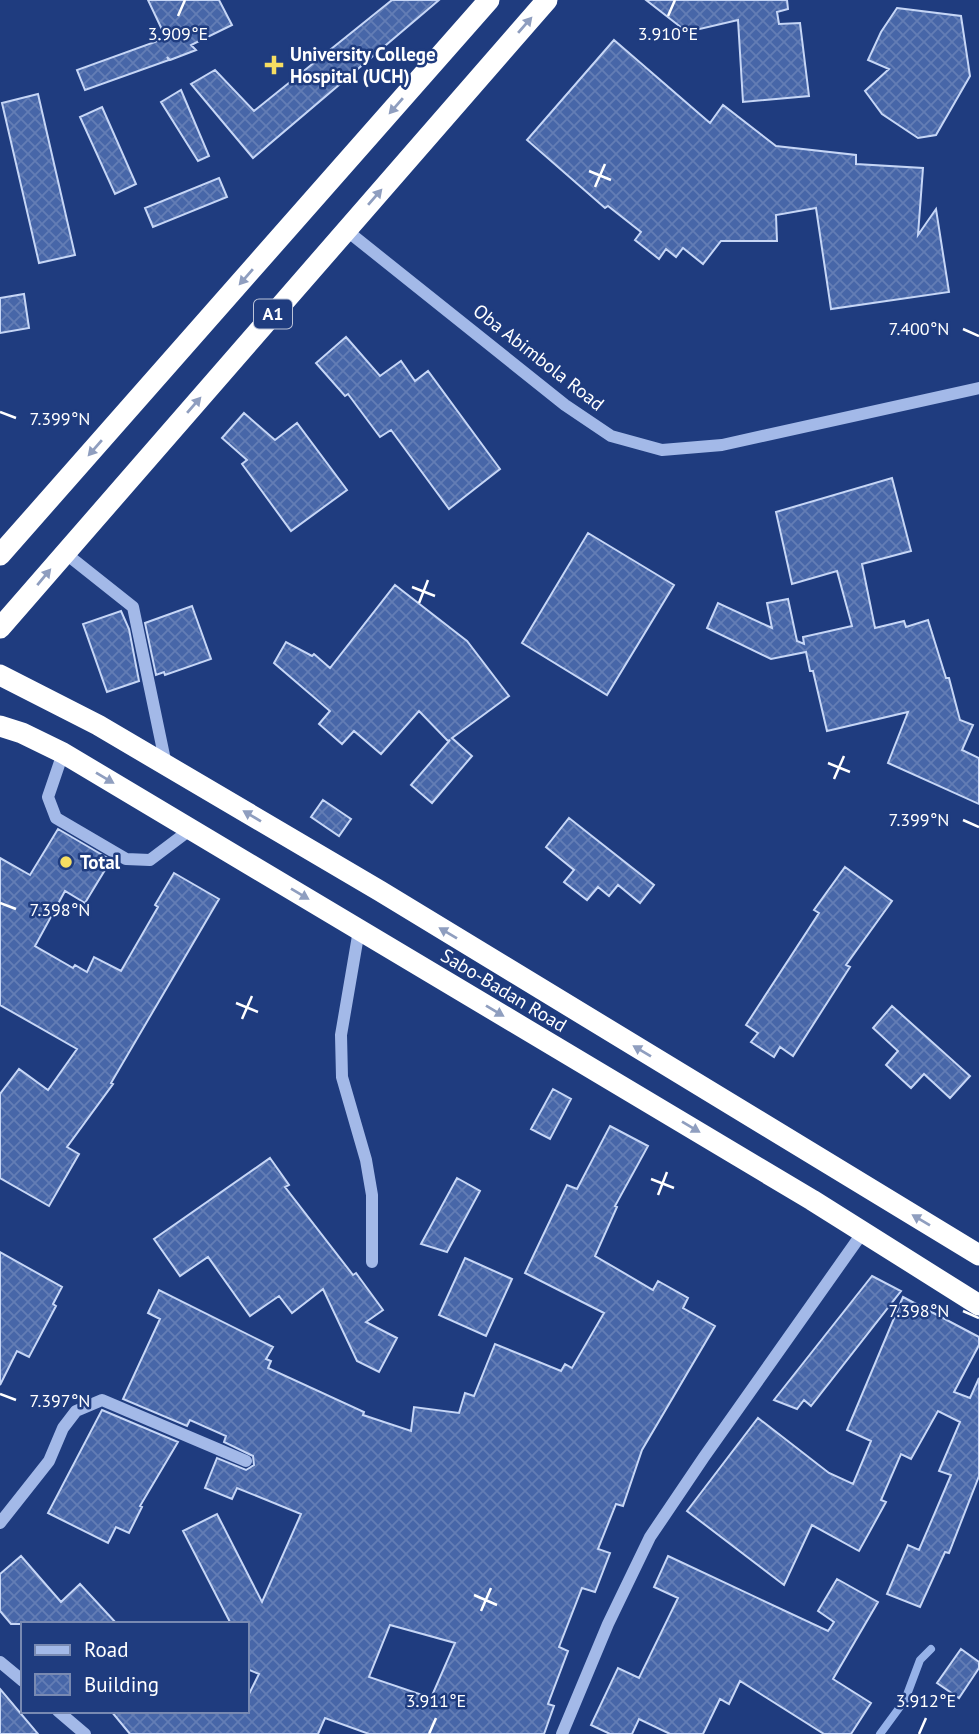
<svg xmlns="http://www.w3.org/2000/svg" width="979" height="1734" viewBox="0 0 979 1734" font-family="'PT Sans',sans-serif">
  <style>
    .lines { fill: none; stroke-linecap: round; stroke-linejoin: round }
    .stream { stroke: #96b2e9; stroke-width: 8 }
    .building { fill: url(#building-cross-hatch); stroke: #c6d6f6; stroke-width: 2; fill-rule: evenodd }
    .minor { stroke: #a3b9e8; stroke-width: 12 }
    .highway { stroke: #fff; stroke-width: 21 }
    .oneway { fill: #8f9ebf }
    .ticks { fill: none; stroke: #fff; stroke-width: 2.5 }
    .poi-dot { fill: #f6de62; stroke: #1f3c7f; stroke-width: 2.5 }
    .labels { text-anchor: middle; stroke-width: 5; stroke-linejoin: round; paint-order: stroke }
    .shield { fill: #1f3c7f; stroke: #bcc4d9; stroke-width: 2 }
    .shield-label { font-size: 18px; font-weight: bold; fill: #fff }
    .poi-label { font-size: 19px; font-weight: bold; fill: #fff; stroke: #1f3c7f; text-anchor: start }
    .street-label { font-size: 19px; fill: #fff; stroke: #1f3c7f }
    .ticks-label { font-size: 18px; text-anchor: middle; fill: #fff; stroke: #1f3c7f; stroke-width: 5; stroke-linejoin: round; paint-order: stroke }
  </style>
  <defs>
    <pattern id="building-cross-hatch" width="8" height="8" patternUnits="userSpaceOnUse" patternTransform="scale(1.75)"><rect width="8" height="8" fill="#4766a8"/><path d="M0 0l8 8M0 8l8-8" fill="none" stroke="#637db5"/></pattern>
  </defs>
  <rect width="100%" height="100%" fill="#1f3c7f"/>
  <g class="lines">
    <path class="stream" d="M880,1734L905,1700L920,1660L931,1649"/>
  </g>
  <path class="building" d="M148,0H219L232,25L191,45L196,50L170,60L167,57L169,60L85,90L77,70L166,38Z
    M392,0H439L253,158L191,84L215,70L254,111Z
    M646,0H787L788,9L777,12L779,24L800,23L809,96L743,102L738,20L687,32Z
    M897,8L961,16L970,76L936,135L918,138L882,114L865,91L889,69L868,60L881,32Z
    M614,40L710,123L723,105L776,146L856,155V164L923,168L918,235L936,209L949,292L831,309L816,208L776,215L777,241H721L703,264L683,248L676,257L666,249L659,259L635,240L641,232L608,206L605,208L527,140Z
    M181,90L209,156L198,161L161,102Z
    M38,94L75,255L39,263L2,103Z
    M102,107L136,184L115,194L80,117Z
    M219,178L227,197L153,227L145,208Z
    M24,294L29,328L0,333V298Z
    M346,337L380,376L401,361L415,381L428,371L500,469L449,509L391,430L380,437L348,394L345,396L316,363Z
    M244,413L275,440L297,423L347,490L291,531L242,464L247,460L222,438Z
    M892,478L911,551L862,564L875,628L904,621L906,627L928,620L946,678H949L960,720L973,725L962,750L979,758V804L888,763L908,712L827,731L813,671H810L806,652L771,659L707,628L718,603L772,628L767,603L788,599L797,641L804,644L803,637L852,626L837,571L792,584L776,512Z
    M588,533L674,585L607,695L522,643Z
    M395,585L467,641L509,696L452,738L472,756L432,803L411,785L450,740L448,741L419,711L381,754L354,731L342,744L319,724L330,711L274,663L286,642L312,656L314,654L330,668Z
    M192,606L211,659L165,675L164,672L156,675L145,623Z
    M121,611L129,629L139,681L107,692L83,624Z
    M323,800L351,819L339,836L311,817Z
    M569,818L654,885L640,903L618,885L609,896L598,887L587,900L564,882L574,870L546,847Z
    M58,829L111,860L85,903L65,891L35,946L73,968L75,965L87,972L94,957L121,971L158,907L155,905L174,873L219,899L111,1083L113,1084L67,1147L79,1154L49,1206L0,1178V1094L19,1069L48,1090L77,1049L0,1005V858L30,875Z
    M845,867L892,901L846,965L850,967L793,1056L780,1047L774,1057L751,1042L758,1033L746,1025L819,913L814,910Z
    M892,1006L970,1076L950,1098L924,1074L911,1088L886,1065L898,1051L873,1028Z
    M553,1089L571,1099L550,1139L531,1129Z
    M610,1126L648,1146L615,1206L617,1207L595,1256L653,1290L658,1281L688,1298L683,1308L715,1326L642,1450L623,1506L616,1504L598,1549L610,1553L595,1592L582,1588L559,1647L568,1651L548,1704L554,1706L544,1734H369L325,1718L318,1734H130L111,1711H247V1698L259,1674L247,1669V1624H231L183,1531L217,1514L262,1602L301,1514L237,1488L232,1499L205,1488L217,1458L246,1470L254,1465L253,1456L224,1442L226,1436L190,1420L187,1426L123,1399L160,1319L148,1313L159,1290L273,1347L266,1359L271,1361L268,1368L364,1412L363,1415L411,1431L414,1407L459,1413L465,1393L474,1396L495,1344L561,1371L565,1364L572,1368L604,1313L525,1273L567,1185L577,1189ZM390,1625L455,1643L431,1698L369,1677Z
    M270,1158L289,1185L285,1187L353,1275L356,1273L383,1310L366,1322L397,1338L379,1372L357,1361L323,1289L292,1313L279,1296L250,1316L208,1257L180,1276L154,1239Z
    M457,1178L480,1191L447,1252L421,1244Z
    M0,1252L62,1287L53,1304L56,1306L29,1357L17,1351L0,1385Z
    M465,1258L512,1279L486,1336L439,1315Z
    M872,1276L901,1291L811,1406L804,1400L797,1409L774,1400Z
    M903,1297L979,1337V1345L954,1392L970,1398L979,1378V1476L949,1553L945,1552L920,1607L887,1594L908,1545L919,1550L951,1475L939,1471L960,1422L938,1411L911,1459L901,1454L881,1500L886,1502L859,1551L812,1525L784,1585L687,1511L758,1418L829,1473L853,1484L871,1441L847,1430Z
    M102,1410L178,1442L140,1506L142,1507L129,1533L116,1527L108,1543L48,1513Z
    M21,1556L61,1602L80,1584L117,1624H11L0,1611V1574Z
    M668,1556L828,1631L834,1622L818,1611L837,1579L878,1602L833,1679L871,1703L851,1734H824L740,1681L729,1704L720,1699L703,1734H670L639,1719L632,1734H610L591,1725L618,1668L639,1678L678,1598L654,1587Z
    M961,1649L979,1662V1668L959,1698L937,1683Z
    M0,1689L38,1734H0Z"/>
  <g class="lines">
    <path class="minor" d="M346,230L565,405L611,436L662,450L722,445L979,388
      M65,553L133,607L166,765
      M63,753L48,797L56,818L126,859L150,860L191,829
      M359,930L341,1035L342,1077L366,1160L372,1195V1262
      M0,1523L49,1461L63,1428L76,1411L102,1400L246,1461
      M0,1662L23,1681
      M58,1711L85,1734
      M562,1734L608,1624L650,1537L704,1457L863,1232"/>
    <path class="highway" d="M0,555L489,0
      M0,628L547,0
      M0,675L98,725L380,891L979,1255
      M0,726L22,733L63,753L812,1200L979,1305"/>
  </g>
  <defs><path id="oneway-solid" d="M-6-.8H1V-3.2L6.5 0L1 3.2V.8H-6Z" transform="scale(1.75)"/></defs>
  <g class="oneway">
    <use href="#oneway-solid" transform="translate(525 25) rotate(-49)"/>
    <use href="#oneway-solid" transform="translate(396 106) rotate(131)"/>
    <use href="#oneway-solid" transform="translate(375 197) rotate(-49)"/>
    <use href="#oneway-solid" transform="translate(246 277) rotate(131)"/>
    <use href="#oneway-solid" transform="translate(194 405) rotate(-49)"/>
    <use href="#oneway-solid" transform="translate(95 448) rotate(131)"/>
    <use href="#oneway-solid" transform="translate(44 577) rotate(-50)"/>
    <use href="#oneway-solid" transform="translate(105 778) rotate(31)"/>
    <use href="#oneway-solid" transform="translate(252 816) rotate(-149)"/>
    <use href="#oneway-solid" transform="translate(300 894) rotate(31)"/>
    <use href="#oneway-solid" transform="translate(448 933) rotate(-149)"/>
    <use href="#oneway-solid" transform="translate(495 1011) rotate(31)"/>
    <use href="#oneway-solid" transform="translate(642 1051) rotate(-149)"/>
    <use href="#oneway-solid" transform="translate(691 1127) rotate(31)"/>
    <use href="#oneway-solid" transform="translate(921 1220) rotate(-149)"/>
  </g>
  <path class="ticks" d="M178,16L185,0M668,16L675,0M589,171L611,180M595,187L605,164M963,329L979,336M0,412L16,418M412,587L435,596M419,603L428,580M828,763L850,772M834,779L844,756M963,820L979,827M0,903L16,909M236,1003L258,1012M242,1019L252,996M651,1179L674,1188M658,1195L667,1172M963,1311L979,1318M0,1394L16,1400M474,1595L497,1605M481,1611L491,1588M429,1734L436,1718M919,1734L926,1718"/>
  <g class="poi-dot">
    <path d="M270.5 54.5h7v7h7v7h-7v7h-7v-7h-7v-7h7z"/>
    <circle cx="66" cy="862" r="7"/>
  </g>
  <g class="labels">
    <rect class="shield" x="254" y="299.5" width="38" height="29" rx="5"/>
    <g class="shield-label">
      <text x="273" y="320">A1</text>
    </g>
    <g class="poi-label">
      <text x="290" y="61">University College<tspan x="290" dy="22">Hospital (UCH)</tspan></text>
      <text x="80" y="869">Total</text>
    </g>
    <g class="street-label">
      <text transform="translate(539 357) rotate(38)" y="7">Oba Abimbola Road</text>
      <text transform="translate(504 990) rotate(31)" y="7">Sabo-Badan Road</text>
    </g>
  </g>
  <g class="ticks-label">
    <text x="178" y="40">3.909°E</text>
    <text x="668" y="40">3.910°E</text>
    <text x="919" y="335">7.400°N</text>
    <text x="60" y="425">7.399°N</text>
    <text x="919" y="826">7.399°N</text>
    <text x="60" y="916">7.398°N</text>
    <text x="919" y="1317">7.398°N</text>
    <text x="60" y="1407">7.397°N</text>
    <text x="436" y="1707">3.911°E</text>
    <text x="926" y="1707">3.912°E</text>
  </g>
  <rect x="21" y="1622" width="228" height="91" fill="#1f3c7f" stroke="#798ab2" stroke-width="2"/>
  <rect x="35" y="1645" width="35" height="10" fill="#a3b9e8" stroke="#798ab2" stroke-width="2"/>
  <text x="84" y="1657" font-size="21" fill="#ffffff">Road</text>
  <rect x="35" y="1674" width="35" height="21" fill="url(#building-cross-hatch)" stroke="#798ab2" stroke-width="2"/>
  <text x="84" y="1692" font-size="21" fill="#ffffff">Building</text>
</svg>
